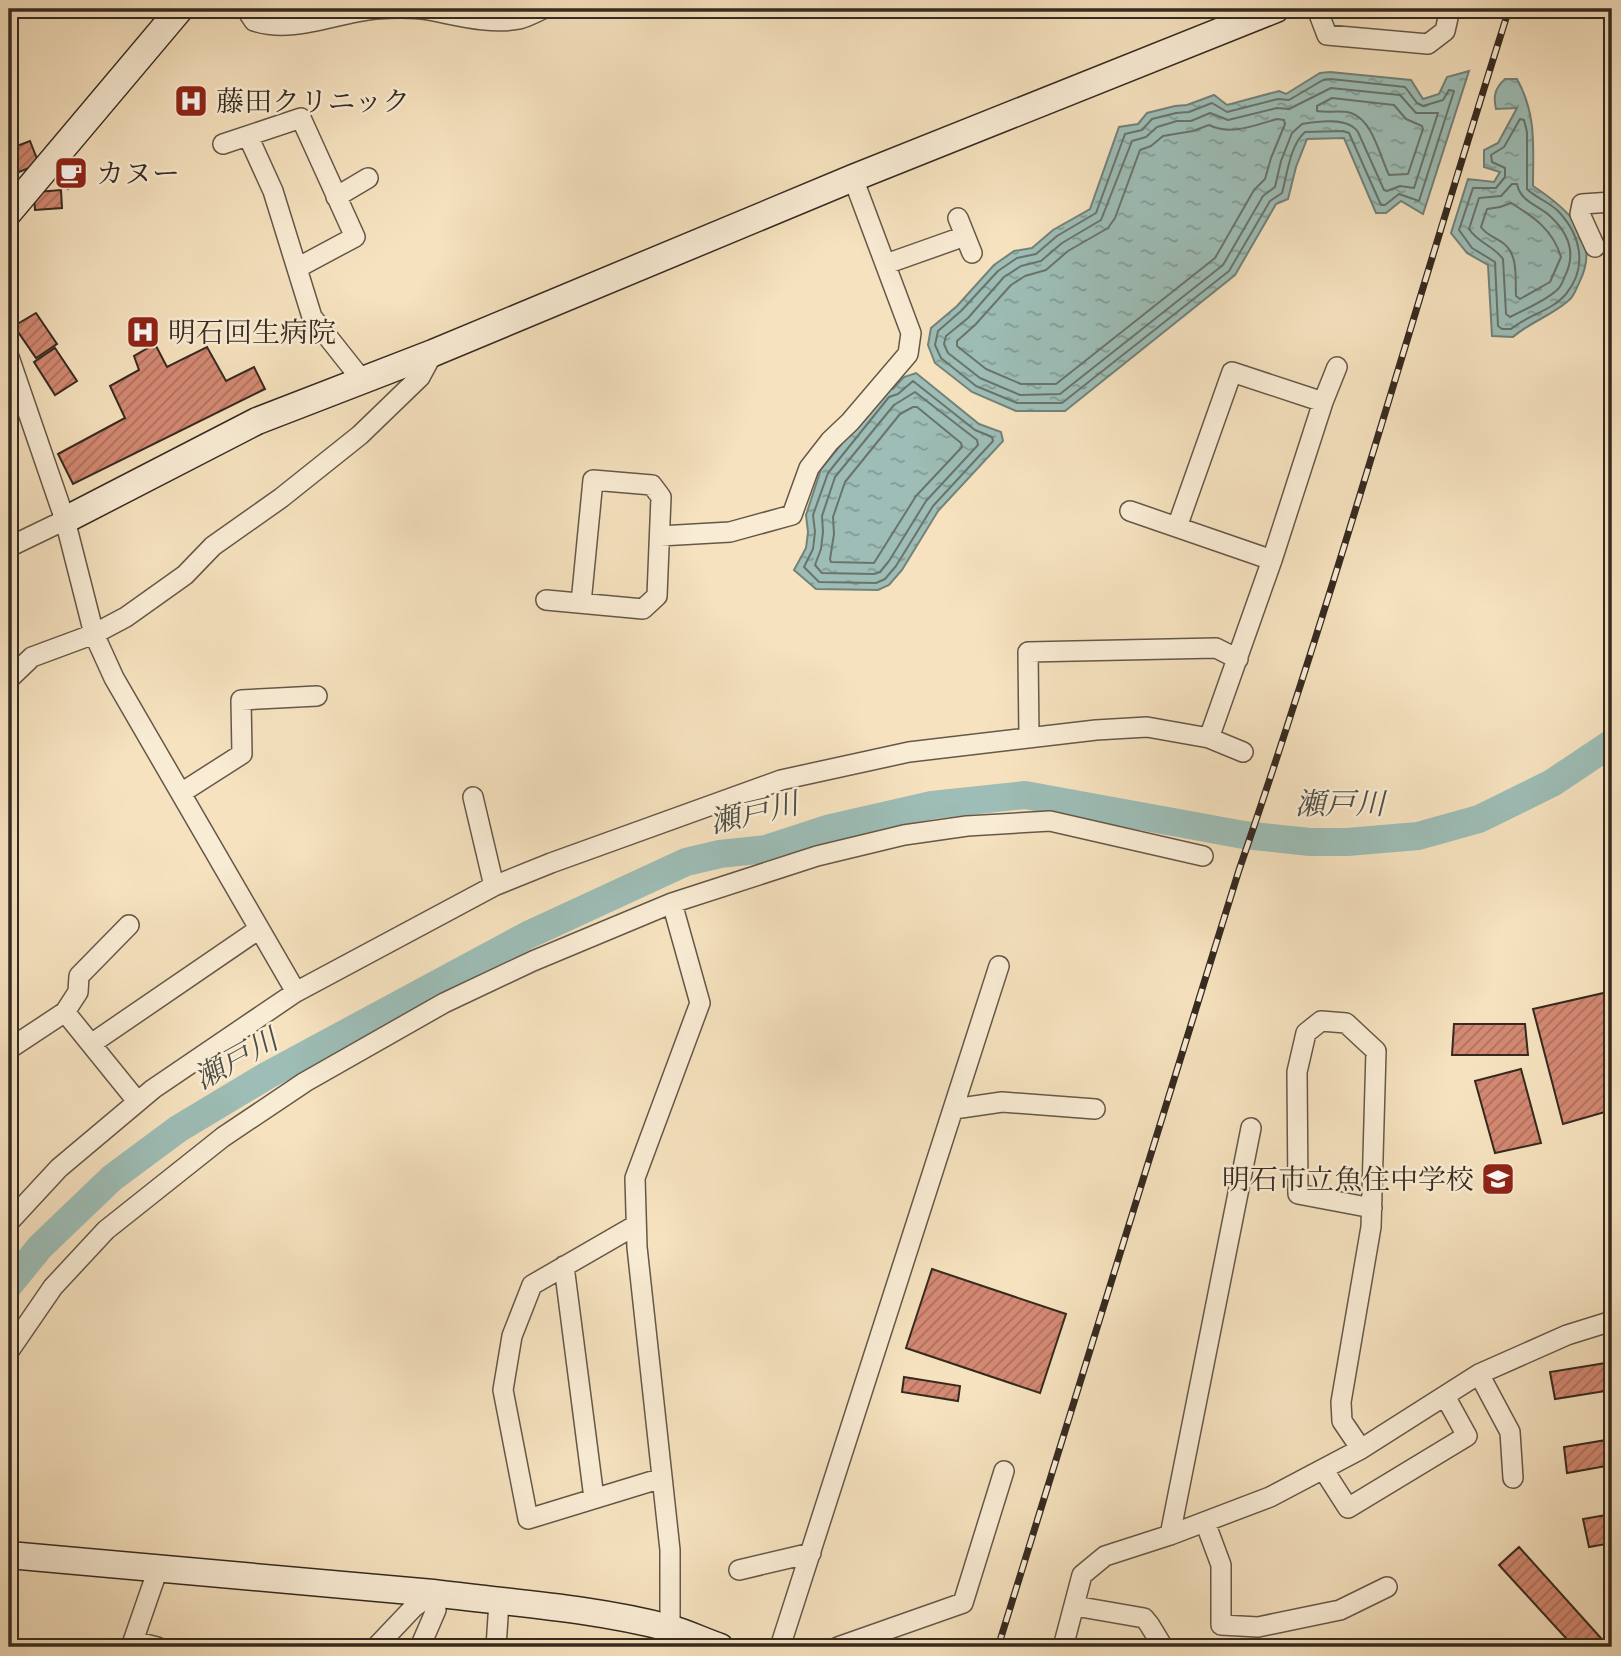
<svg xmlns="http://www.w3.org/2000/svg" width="1621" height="1656" viewBox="0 0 1621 1656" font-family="'EB Garamond','Noto Serif JP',serif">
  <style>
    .water { fill: url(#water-ripples); stroke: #73827a; stroke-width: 2 }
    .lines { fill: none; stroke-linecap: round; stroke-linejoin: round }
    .shore { stroke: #69746b; stroke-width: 2 }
    .river { stroke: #9dbdb6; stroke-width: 28 }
    .building { fill: url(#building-hatch); stroke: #352a20; stroke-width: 2 }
    .street-casing { stroke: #655848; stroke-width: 22 }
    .secondary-casing { stroke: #352a20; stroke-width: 29 }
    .street { stroke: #f9ecd5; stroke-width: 19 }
    .secondary { stroke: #f9ecd5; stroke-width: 26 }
    .rail-casing { stroke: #352a20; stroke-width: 7 }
    .rail { stroke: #f9ecd5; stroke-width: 4.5; stroke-dasharray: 13; stroke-linecap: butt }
    .labels { text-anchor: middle; stroke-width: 5; stroke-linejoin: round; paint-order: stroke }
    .poi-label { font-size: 28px; fill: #352a20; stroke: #f9ecd5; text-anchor: start }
    .water-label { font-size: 30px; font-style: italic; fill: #4f4f46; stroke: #f9ecd5 }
  </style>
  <defs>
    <pattern id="water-ripples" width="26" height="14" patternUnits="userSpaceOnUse" patternTransform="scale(1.75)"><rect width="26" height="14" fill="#9dbdb6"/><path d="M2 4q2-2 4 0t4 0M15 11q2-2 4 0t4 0" fill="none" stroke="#819a94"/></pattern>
    <pattern id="building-hatch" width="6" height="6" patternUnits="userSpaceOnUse" patternTransform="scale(1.75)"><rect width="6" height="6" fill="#d48973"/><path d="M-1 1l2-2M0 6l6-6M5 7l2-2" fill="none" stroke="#ad705e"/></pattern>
  </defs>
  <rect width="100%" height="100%" fill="#f6e2bf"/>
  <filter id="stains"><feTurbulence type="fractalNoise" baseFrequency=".00286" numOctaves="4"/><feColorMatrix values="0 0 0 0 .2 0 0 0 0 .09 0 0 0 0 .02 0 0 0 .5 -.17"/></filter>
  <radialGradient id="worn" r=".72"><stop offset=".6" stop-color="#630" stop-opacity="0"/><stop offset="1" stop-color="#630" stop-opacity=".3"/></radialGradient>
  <path class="water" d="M1469,71L1423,214L1401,201L1386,213H1376L1344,138L1307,139L1296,167L1288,199L1276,204L1235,275L1065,411H1016L972,392L935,363L928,345L931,328L957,306L994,265L1014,251L1032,248L1053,230L1090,209L1119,127L1138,124L1147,113L1175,106L1187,105L1214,95L1227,105L1279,91L1286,94L1320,73L1330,72L1411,80L1423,99L1439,94L1447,77Z
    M1505,79H1517C1537,115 1533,147 1533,186C1568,209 1602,238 1579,283C1576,289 1574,297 1568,301C1551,316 1530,322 1513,337L1492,336L1488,265L1467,253L1451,233L1468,179L1494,182L1500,172L1484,167V150L1498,143L1517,108L1496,109C1493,96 1495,88 1505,79Z
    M916,373L979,424L1001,432L1003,441L938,511L902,570L889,585L878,590L816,589L794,570L806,548L808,532L806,515L821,469L889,386L893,389L904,377Z"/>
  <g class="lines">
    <path class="shore" d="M1331,79L1405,87L1417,103L1423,106L1443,100L1449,90L1454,91L1419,201L1399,194L1385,205H1381L1349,133L1343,131L1305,132C1290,145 1287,175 1282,193L1270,201L1229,271L1062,403H1017L976,386L941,358L935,345L938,331L961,311L998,271L1017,258L1036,254L1057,236L1096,213L1125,134L1142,130L1152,119L1176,113L1189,112L1212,103L1227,112L1278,99L1289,100L1323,80Z
      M1331,88L1400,95L1416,113H1438L1414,188L1400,186L1387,191L1384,190L1358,132C1348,117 1319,121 1302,124L1292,133L1281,161L1275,187L1263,196L1223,265L1060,394L1020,395L980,378L948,353L944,344L946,336L968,318L1004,277L1021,266L1041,261L1062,243L1101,220L1132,141L1146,137L1157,127L1177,121H1191L1210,113L1228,120L1277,108L1289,109Z
      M1332,98L1394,105L1406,119L1422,126L1423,129L1408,174L1389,175C1380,157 1373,120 1351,113C1340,110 1328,113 1317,111V106Z
      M1277,119L1284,120L1285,124L1271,158L1265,179L1254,190L1215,258L1056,384H1021L986,369L957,346V341L975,325L1011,285L1025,276L1046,270L1068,251L1108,228L1115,218L1140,150L1151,146L1163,136L1193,131L1209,125C1231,136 1255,125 1277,119Z
      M1520,119L1524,120L1527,132V189C1536,198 1549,202 1558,211C1581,235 1588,267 1566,294C1552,311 1527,315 1511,329H1502L1498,326L1495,262L1472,248L1459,230L1473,188H1496L1505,177V168L1492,162L1491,155L1504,147Z
      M1512,184H1517C1521,203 1539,205 1551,217C1569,234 1576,254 1565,276C1563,281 1561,287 1557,290C1544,302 1525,309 1510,317L1506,314L1503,259C1494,246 1478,243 1469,229L1479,198L1501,196Z
      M1511,203C1534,217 1553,230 1561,257L1550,282L1520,299L1516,296C1515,279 1519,255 1503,243C1495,237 1486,235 1481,227L1487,209L1500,207Z
      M913,381L975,430L992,437L993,441L933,506L896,566L885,579L876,583L819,582L804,567L813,549L815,532L813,515L828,473L889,397L898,394Z
      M915,392L977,440L978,445L926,501L889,561L880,572L874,574L822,573L815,565L821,549L823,532L822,516L835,477L894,405Z
      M913,407H917L961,443L962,447L916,496L874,563L831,562L830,559L834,534L833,517L845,482L900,414Z"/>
    <path class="river" d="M9,1285L40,1247L112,1178L178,1129L268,1075L528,935L686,862L720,854L766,849L827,829L932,805L1025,795L1244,835L1310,842H1347L1418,836L1479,819L1552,783L1612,743"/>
  </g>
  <path class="building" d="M30,141L39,164L9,176V149Z
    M73,160L84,179L68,189L60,176L63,175L59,168Z
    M61,190L62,208L35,210L34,197L37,192Z
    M36,313L57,344L36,358L14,326Z
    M155,344L167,367L207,347L226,381L254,367L265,389L73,484L58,454L125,418L110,386L139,370L134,356Z
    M55,348L77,381L55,395L34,362Z
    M1608,992L1612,1003V1110L1563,1124L1533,1009Z
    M1454,1024H1525L1528,1055H1452Z
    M1521,1069L1541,1143L1495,1153L1475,1081Z
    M932,1269L1066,1314L1040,1393L906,1348Z
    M1612,1362V1390L1555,1399L1550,1372Z
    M904,1377L960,1386L958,1401L902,1392Z
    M1612,1439V1465L1567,1473L1564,1447Z
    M1612,1514V1543L1589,1547L1583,1519Z
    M1519,1547L1608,1646L1606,1647H1574L1499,1565Z"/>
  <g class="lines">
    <defs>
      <path id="street" d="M246,9L254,21C293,34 335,13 375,9C391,8 412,7 428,10C456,15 490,25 519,19C527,17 536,12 543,9
        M1317,9L1327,35L1428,44L1445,31L1450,9
        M248,136L273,191L312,317L362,380
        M223,144L301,118L355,237L297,268
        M336,197L368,178
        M958,218L972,253
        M1595,247L1580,214L1582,204L1612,202
        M886,264L965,236
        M9,357L65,520L94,634L114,678L296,992
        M1130,511L1272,560
        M1177,527L1232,372L1323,402
        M660,536L730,532L792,515L809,468L830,441L850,422L908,354L911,333L853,178
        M9,547L65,520
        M546,600L643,609L657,596L661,497L652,485L593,480L581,603
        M9,679L32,657L94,634L126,617L185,575L213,546L281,498L360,435L420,377L433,353
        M1029,737L1028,652L1216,648L1238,659
        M1209,738L1272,560L1323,402L1337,367
        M181,793L242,754L241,700L317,696
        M473,797L494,886
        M65,1012L78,992L79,976L129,925
        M91,1044L259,929
        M9,1049L65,1012L137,1101
        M954,1109L1002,1102L1095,1109
        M9,1222L59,1168L153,1089L296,992L494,886L551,863L781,780L909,752L1096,730L1147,727L1209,738L1243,752
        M636,1225L532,1285L512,1336L503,1390L528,1519L662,1478
        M564,1266L594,1498
        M9,1351L53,1287L106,1230L223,1137L305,1082L444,1003L533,961L672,903L817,856L904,835L967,826L1050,821L1203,856
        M1479,1374L1510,1432L1513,1478
        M1361,1449L1342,1421L1341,1402L1371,1227L1376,1051L1346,1023L1321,1021L1306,1033L1297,1072L1298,1194L1372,1208
        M1323,1469L1348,1508L1467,1436L1445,1396
        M1205,1522L1221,1565V1625L1258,1627L1340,1610L1387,1587
        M1170,1535L1251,1128
        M739,1570L811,1553
        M1075,1606L1144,1618L1149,1624L1163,1647
        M670,1628V1550L637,1247L635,1178L700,1003L672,903
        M133,1641L157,1647
        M131,1647L158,1569
        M376,1647L414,1607L433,1593L436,1610L420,1647
        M496,1647L499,1602
        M780,1647L999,966
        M838,1647L963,1603L1004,1471
        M1063,1647L1082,1575L1105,1556L1170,1535L1270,1497L1361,1449L1479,1374L1567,1335L1612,1321"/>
      <path id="secondary" d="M9,212L180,9
        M65,520L257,421L433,353L853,178L1276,9
        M9,1555L433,1593C511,1603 593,1608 669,1628C686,1633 703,1641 720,1647"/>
    </defs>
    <use href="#street" class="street-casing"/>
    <use href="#secondary" class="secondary-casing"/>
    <use href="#street" class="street"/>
    <use href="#secondary" class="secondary"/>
    <defs>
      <path id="rail" d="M998,1647L1239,870C1337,586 1418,296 1509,9"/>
    </defs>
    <use href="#rail" class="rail-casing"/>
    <use href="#rail" class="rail"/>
  </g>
  <defs>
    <symbol id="hospital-square" viewBox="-11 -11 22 22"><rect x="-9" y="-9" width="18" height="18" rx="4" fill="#8f2418" stroke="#f9ecd5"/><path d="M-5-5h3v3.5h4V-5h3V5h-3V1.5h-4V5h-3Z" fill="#fff"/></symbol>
    <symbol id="cafe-square" viewBox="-11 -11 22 22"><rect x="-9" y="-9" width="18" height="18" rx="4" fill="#8f2418" stroke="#f9ecd5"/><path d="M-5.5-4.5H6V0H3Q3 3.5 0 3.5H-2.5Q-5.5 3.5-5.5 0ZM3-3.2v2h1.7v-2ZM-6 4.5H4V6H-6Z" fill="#fff"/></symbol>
    <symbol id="school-square" viewBox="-11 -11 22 22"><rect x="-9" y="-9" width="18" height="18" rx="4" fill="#8f2418" stroke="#f9ecd5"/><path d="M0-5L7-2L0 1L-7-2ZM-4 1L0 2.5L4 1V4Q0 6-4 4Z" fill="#fff"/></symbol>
  </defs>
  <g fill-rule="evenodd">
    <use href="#hospital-square" x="172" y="82" width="38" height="38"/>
    <use href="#cafe-square" x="52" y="154" width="38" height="38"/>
    <use href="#hospital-square" x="124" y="313" width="38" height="38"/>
    <use href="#school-square" x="1479" y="1160" width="38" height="38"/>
  </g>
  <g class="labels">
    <g class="poi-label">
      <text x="216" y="111">藤田クリニック</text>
      <text x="96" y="183">カヌー</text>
      <text x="168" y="342">明石回生病院</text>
      <text x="1474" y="1189" text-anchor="end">明石市立魚住中学校</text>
    </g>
    <g class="water-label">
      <text x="1340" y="814">瀬戸川</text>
      <text transform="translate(754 813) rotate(-13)" y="10">瀬戸川</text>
      <text transform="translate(236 1059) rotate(-29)" y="10">瀬戸川</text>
    </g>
  </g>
  <rect width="1621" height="1656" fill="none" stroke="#f6e2bf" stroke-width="35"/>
  <rect x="10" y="10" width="1600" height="1635" fill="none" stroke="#352a20" stroke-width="3.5"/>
  <rect x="18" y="18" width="1586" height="1621" fill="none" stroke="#352a20" stroke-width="2"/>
  <rect width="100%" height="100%" filter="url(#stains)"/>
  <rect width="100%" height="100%" fill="url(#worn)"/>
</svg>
